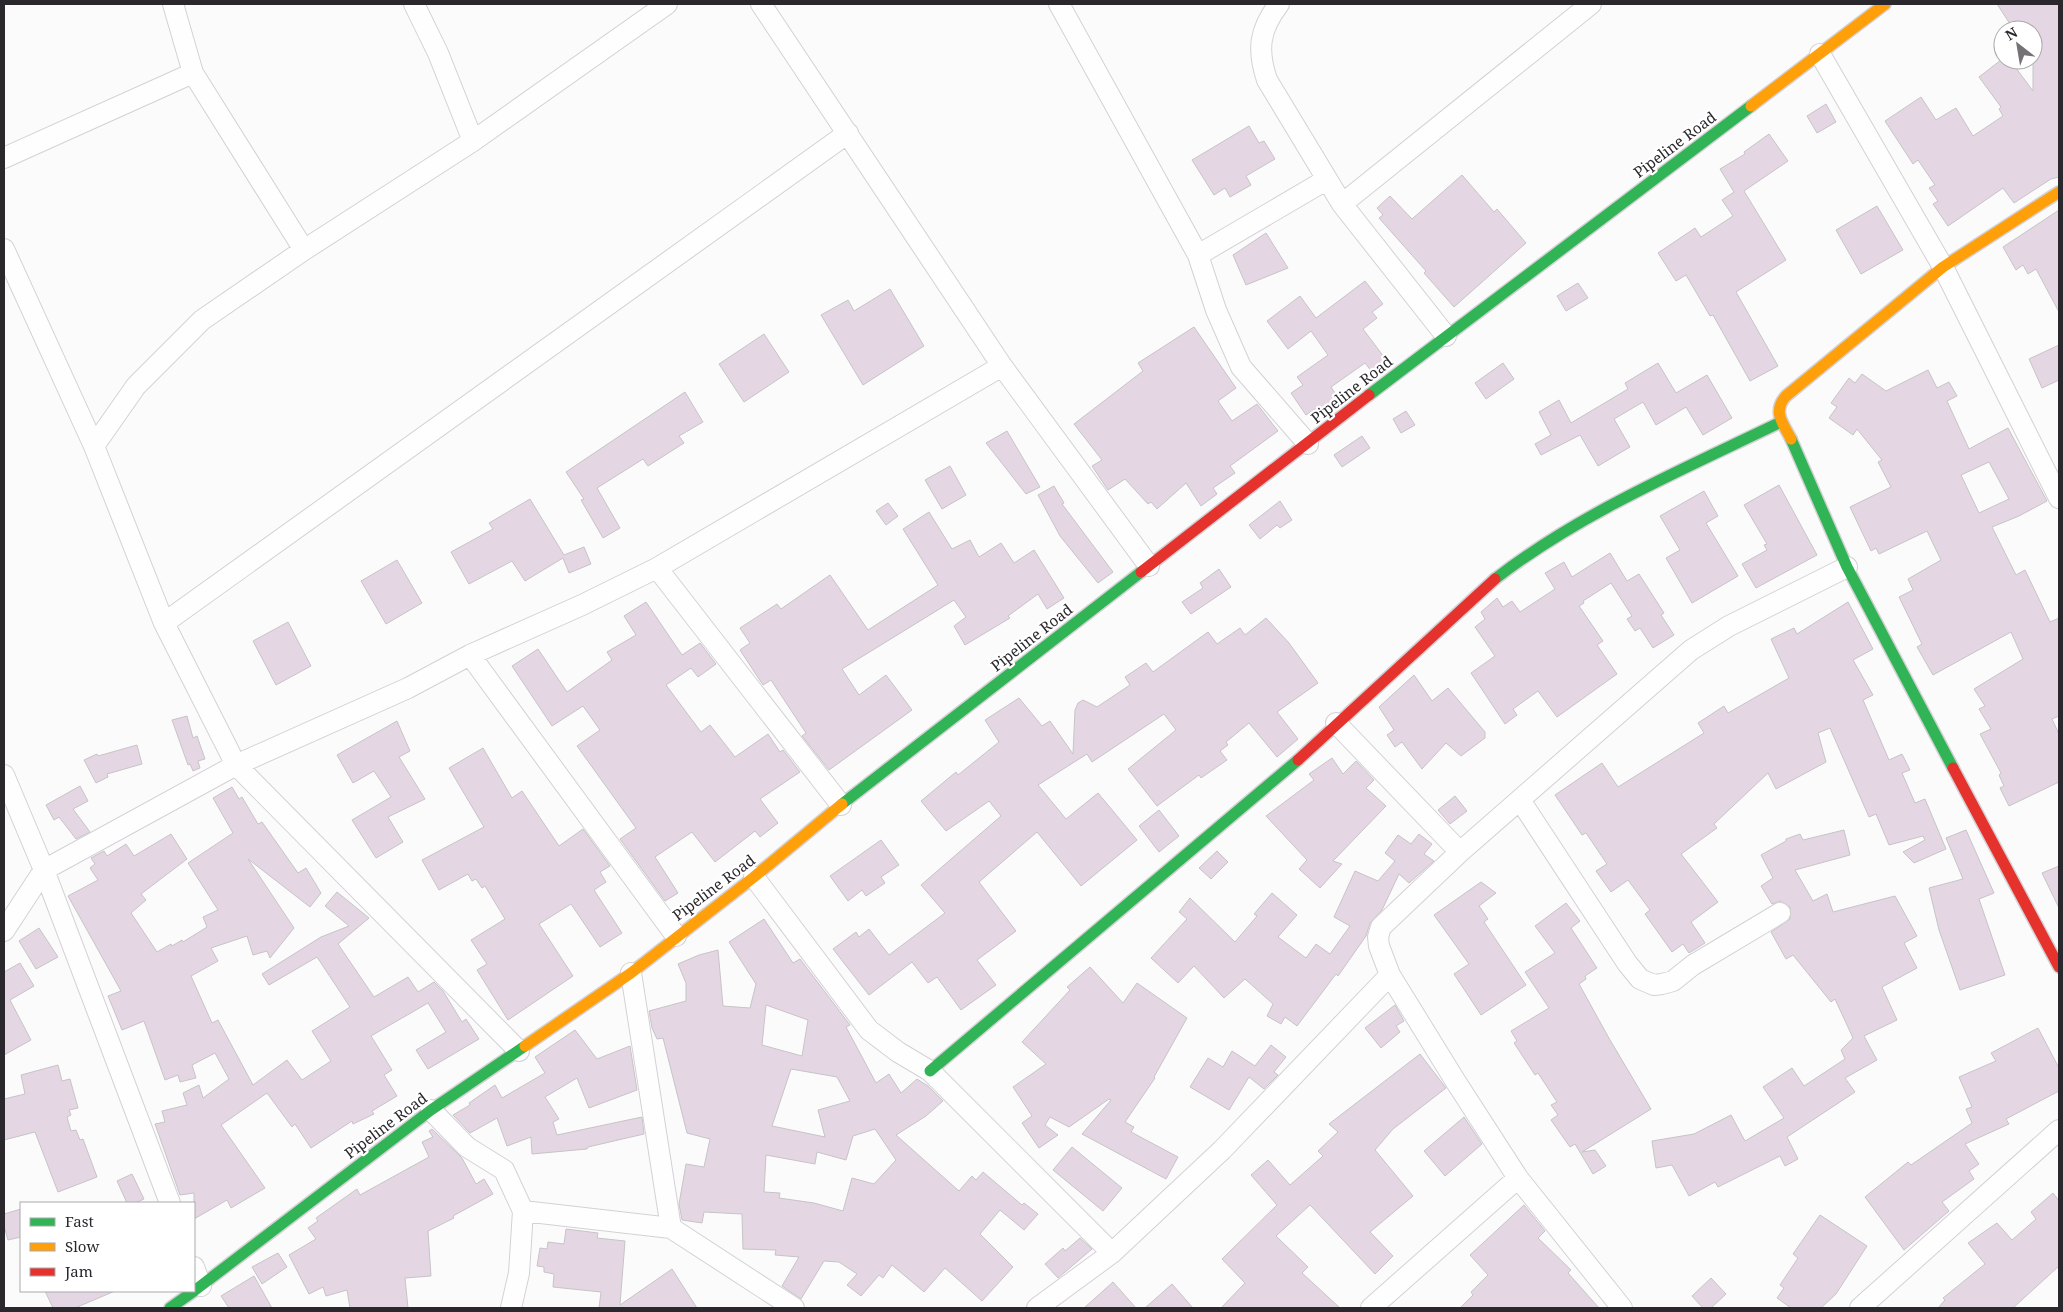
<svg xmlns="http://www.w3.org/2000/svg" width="2063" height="1312" viewBox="0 0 2063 1312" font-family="'Noto Serif',serif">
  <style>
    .building { fill: #e5d6e4; stroke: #c6c4c6; fill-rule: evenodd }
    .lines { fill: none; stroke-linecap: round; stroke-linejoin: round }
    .street-casing { stroke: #d3d1d4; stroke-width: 22 }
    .fast-casing { stroke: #d3d1d4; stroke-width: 14 }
    .slow-casing { stroke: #d3d1d4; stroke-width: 14 }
    .jam-casing { stroke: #d3d1d4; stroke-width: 14 }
    .street { stroke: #fffeff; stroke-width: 20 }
    .fast { stroke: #30b455; stroke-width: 11 }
    .slow { stroke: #ff9f0a; stroke-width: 11 }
    .jam { stroke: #e5322d; stroke-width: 11 }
    .labels { text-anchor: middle; stroke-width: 4.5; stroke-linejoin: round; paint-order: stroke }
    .street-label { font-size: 15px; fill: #2b282d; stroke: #fff }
  </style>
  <rect width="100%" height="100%" fill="#fcfbfc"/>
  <path class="building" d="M1997,4H2059V177L2051,179L2014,203L2003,188L1948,226L1933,204L1938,201L1929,188L1935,185L1918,160L1913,164L1885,121L1921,97L1936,120L1956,108L1973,136L2003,116L1999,109L2001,107L1979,77L2001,60H2010L2033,91V30H2014Z
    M1826,104L1836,122L1817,133L1807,116Z
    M1249,126L1259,143L1264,141L1275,159L1246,176L1251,185L1230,197L1225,188L1214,195L1192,160Z
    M1769,134L1788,161L1744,191L1786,260L1736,292L1778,366L1750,381L1713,315L1710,316L1686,275L1676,281L1658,253L1695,228L1701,237L1733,216L1722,200L1734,192L1720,169L1745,154L1744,152Z
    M1462,175L1494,212L1497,209L1526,243L1454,307L1424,273L1426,271L1379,218L1383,215L1377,208L1390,196L1412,219Z
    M1877,206L1903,250L1861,274L1836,230Z
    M2059,210V312L2036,269L2028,274L2023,265L2016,270L2003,247Z
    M1266,233L1288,268L1246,285L1233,255Z
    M1365,281L1383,304L1372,312L1377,318L1363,329L1387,361L1372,372L1365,363L1331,387L1339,399L1322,411L1318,407L1306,415L1291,393L1303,385L1297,377L1328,355L1311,331L1288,349L1267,321L1300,296L1316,318Z
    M1578,283L1588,298L1566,311L1557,296Z
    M890,289L924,346L863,385L821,315L848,300L854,311Z
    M1194,327L1236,388L1218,401L1232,421L1257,404L1278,431L1230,466L1235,473L1213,488L1217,494L1201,506L1186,483L1157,509L1151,502L1148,504L1125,479L1108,490L1092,466L1102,460L1074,424L1143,371L1138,363Z
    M764,334L789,372L744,402L719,364Z
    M2059,345V380L2042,388L2029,359Z
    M1503,363L1514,379L1486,399L1475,383Z
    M1658,363L1676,393L1707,375L1732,418L1703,435L1686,407L1656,425L1643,402L1614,419L1630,447L1598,466L1580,435L1541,455L1535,444L1551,435L1539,412L1559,400L1571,423L1628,389L1625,383Z
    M1928,370L1937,388L1949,382L1957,396L1947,401L1969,449L2008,428L2047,501L2019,516L1992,527L2016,575L2025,570L2050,622L2059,618V716L2052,719L2059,734V782L2009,806L2000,788L2004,786L1999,775L2001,773L1980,734L1991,729L1979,709L1985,706L1974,689L2023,659L2011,632L1933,675L1917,647L1922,644L1899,597L1913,590L1908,579L1941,560L1927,531L1879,554L1876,548L1871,551L1850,507L1891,487L1878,462L1882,460L1857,429L1853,435L1829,418L1837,407L1831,403L1849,378L1855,383L1862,374L1886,391ZM1989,462L2009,499L1979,513L1961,475Z
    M685,392L703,422L679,436L684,443L648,466L643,459L597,488L620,528L603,538L581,500L584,499L566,472Z
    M1406,411L1415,425L1401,433L1393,419Z
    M1007,431L1040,487L1026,494L986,443Z
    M1362,436L1370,448L1342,467L1334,455Z
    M950,466L966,495L942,509L925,480Z
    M1779,485L1817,555L1756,588L1742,564L1767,550L1764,545L1767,544L1744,505Z
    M1054,486L1064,503L1062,504L1113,572L1098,583L1060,536L1038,495Z
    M1704,491L1718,516L1706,523L1738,576L1692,603L1666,558L1680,550L1660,516Z
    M530,499L564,555L584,547L591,564L569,573L563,558L525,581L512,561L469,584L451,552L493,529L489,523Z
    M1280,501L1292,520L1280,528L1277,525L1260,539L1249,525Z
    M888,503L898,516L886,525L876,511Z
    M929,512L952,549L970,540L979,557L1001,543L1014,563L1034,550L1064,598L1047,609L1038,594L1008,616L1010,618L965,645L954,626L966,617L954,600L842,669L859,695L886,675L912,710L829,770L802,736L806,733L771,680L763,685L740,650L750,643L740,628L777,604L781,609L830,575L868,630L938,585L903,529Z
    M1610,553L1627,581L1639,574L1664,613L1661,615L1674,635L1653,648L1640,628L1635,631L1627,619L1632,616L1611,583L1583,601L1584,603L1579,606L1603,641L1597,645L1617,674L1557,717L1538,691L1513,709L1517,715L1505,724L1471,673L1495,656L1475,627L1485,619L1481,612L1497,598L1503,607L1512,601L1520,612L1555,589L1545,573L1564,562L1572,577Z
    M397,560L422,603L386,624L361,581Z
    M1219,569L1231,587L1191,614L1182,602L1203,588L1200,583Z
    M646,602L682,655L700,643L716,664L698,677L691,668L666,685L701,732L710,725L735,757L768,734L780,752L783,750L800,772L760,799L778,823L760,837L755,831L715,862L692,832L655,857L678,893L665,901L620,839L636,828L577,746L600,730L583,706L552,726L512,666L538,649L567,692L612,660L607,652L636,635L624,616Z
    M1848,602L1873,649L1853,660L1873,695L1863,700L1889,760L1902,754L1910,770L1902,773L1915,803L1925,799L1946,849L1914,863L1903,852L1925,840L1923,836L1889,845L1876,814L1869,817L1830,728L1818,733L1826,762L1776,789L1768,773L1714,824L1717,828L1681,854L1718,902L1691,922L1705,943L1689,953L1683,944L1672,952L1645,914L1650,910L1628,880L1611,892L1596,871L1607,864L1586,833L1582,835L1555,795L1602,763L1618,787L1704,733L1698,723L1724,706L1728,713L1789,678L1771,639L1794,628L1797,634Z
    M1266,618L1289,643L1318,683L1277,712L1298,739L1277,757L1249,723L1226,742L1228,745L1220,751L1227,760L1201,778L1199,775L1157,806L1128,769L1176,730L1164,714L1092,762L1087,754L1038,785L1066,819L1098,793L1137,840L1081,886L1037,832L979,882L1016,931L977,960L996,985L961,1010L937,977L928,983L912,962L869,995L833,949L856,932L859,937L869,929L889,955L945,913L921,885L1001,816L989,801L946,831L921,801L956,772L958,775L999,742L985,720L1019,698L1042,726L1050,721L1073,754L1075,710L1078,703L1083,700L1097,707L1130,685L1125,677L1146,663L1153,672L1208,632L1217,644L1240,628L1245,635Z
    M288,622L311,666L276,685L253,641Z
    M1414,675L1432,701L1448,688L1485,732V738L1461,756L1446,743L1422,769L1402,742L1395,747L1387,735L1394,730L1379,707Z
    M187,716L193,738L197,736L205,759L198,761L200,768L193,771L190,764L188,765L172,720Z
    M397,721L410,751L399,757L425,799L388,817L403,842L376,858L352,820L391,797L374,771L353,783L337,755Z
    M137,745L142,764L107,774L108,777L96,783L84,760L97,754L98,756Z
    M483,748L512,798L522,791L559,846L583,829L610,866L600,872L606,882L594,890L622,933L600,947L571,904L539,924L573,976L508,1020L477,970L487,964L471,940L505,919L485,886L482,888L476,879L472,881L468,874L439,890L422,860L484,827L449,768Z
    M1332,758L1343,774L1356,761L1374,780L1366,788L1386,806L1333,861L1342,864L1320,888L1299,869L1307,860L1266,816L1314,780L1309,774Z
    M80,786L88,801L73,809L90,832L76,839L59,817L54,820L46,805Z
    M232,787L239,799L242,797L258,824L262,822L298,873L306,868L321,893L310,907L248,859L294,928L270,958L267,951L253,955L247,936L211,948L218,961L191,976L212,1023L218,1020L253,1085L287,1060L302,1080L331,1061L312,1031L350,1007L317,957L269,985L262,974L321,937L349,926L325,906L337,892L369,918L338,944L374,997L408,977L418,992L434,982L443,991L462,1022L466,1019L479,1039L428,1069L416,1050L446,1032L428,1003L371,1036L392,1070L384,1075L397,1096L372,1111L374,1114L353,1124L352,1121L311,1148L295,1124L292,1127L267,1093L221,1125L265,1188L231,1208L227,1200L194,1219V1193L180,1195L155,1124L165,1122L162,1111L187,1105L183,1093L199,1085L203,1098L229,1079L215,1053L192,1065L196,1078L180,1082L178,1075L165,1080L144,1021L122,1030L108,996L121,991L68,896L98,880L90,868L95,864L91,858L104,851L107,856L126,844L134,856L171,834L187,859L141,894L146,900L131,913L157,952L171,944L172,946L182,940L183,942L207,927L203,917L218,910L188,863L233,833L213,798Z
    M1455,796L1467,811L1450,824L1438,810Z
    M1159,810L1179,836L1159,852L1139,826Z
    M1844,830L1850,855L1795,870L1813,901L1827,894L1833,912L1895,896L1917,936L1904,943L1917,968L1882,987L1897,1020L1864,1036L1877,1060L1845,1078L1855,1092L1787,1137L1798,1159L1785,1166L1780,1156L1718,1187L1715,1182L1689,1196L1672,1165L1656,1168L1652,1141L1694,1134L1731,1115L1745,1141L1784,1118L1763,1087L1792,1068L1804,1086L1845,1059L1841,1050L1853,1038L1835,999L1831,1002L1793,955L1786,959L1771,932L1790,919V907L1780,901L1772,904L1761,886L1773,878L1761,855L1786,841V839L1800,834L1803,840Z
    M1966,830L1994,893L1979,899L2005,975L1960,990L1939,930L1929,888L1963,879L1946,838Z
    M1419,834L1432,844L1424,854L1434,861L1409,883L1399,874L1382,910L1370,923L1366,936L1338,976L1336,974L1297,1026L1285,1017L1281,1024L1267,1016L1273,1004L1245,979L1224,998L1194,966L1178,983L1151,958L1187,919L1179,912L1190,898L1235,942L1257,916L1254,914L1272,893L1297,915L1278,937L1306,958L1316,944L1330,954L1350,926L1334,917L1355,871L1378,881L1395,861L1385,853L1398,835L1411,844Z
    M881,840L899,865L881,877L885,883L866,896L862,890L848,901L830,876Z
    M1217,851L1228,862L1211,879L1199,868Z
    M2059,866V908L2042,873Z
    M1481,882L1496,893L1479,906L1488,919L1484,922L1526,985L1481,1015L1454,974L1469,964L1434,915Z
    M1566,903L1580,921L1571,928L1597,968L1585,976L1586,979L1579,984L1610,1040L1651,1109L1582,1152L1595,1150L1606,1166L1593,1174L1575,1144L1570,1147L1551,1120L1558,1115L1551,1105L1557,1102L1538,1073L1535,1075L1514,1043L1517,1041L1511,1031L1549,1008L1525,972L1555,953L1535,926Z
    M764,919L793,963L800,959L850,1025L846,1027L876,1083L889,1074L901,1093L917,1079L928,1086L943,1101L926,1116L896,1135L959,1191L972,1176L976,1180L983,1172L1022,1205L1024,1203L1038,1214L1024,1230L1000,1210L980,1234L1013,1267L982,1301L945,1268L924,1292L892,1265L883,1278L879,1275L861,1296L847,1285L857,1274L839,1262L824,1261L801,1299L782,1286L799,1257L775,1255L776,1250L743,1249L742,1214L704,1212L702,1223L682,1220L679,1204L686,1164L704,1167L710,1139L687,1133L663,1038L657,1039L652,1028L649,1011L686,1001V983L678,964L699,955L718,950L723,1006L750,1008L756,984L729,942ZM766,1005L808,1020L802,1056L762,1045ZM791,1069L837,1077L850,1101L818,1110L825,1137L772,1126ZM875,1129L896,1160L874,1184L852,1178L843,1211L814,1203L779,1198L780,1193L764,1192L766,1155L815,1164L817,1152L846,1160L853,1136Z
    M39,928L58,957L36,969L19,941Z
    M20,963L34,986L10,1000L31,1040L4,1055V972Z
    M1090,967L1123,1003L1137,983L1187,1018L1154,1077L1155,1078L1125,1122L1134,1127L1131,1132L1178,1157L1166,1179L1082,1134L1111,1100L1109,1099L1069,1127L1050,1117L1045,1125L1058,1135L1039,1148L1022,1123L1032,1116L1013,1087L1046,1064L1022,1042L1070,990L1067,987Z
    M1395,1005L1404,1021L1396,1026L1400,1032L1381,1048L1365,1028Z
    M2038,1028L2059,1068V1091L2006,1119L2009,1124L1965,1144L1979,1164L1969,1171L1974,1179L1942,1202L1949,1211L1904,1250L1865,1197L1908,1162L1911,1165L1972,1123L1966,1109L1972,1107L1959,1077L1996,1061L1991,1053Z
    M575,1030L597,1059L630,1046L637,1090L589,1108L577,1078L545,1097L559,1119L553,1122L557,1135L642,1117L644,1134L588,1147L587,1149L532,1154L531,1137L507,1146L497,1118L470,1133L453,1115L470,1105L469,1103L495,1085L502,1098L545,1073L535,1057Z
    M1271,1045L1286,1057L1274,1072L1278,1075L1264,1089L1249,1077L1229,1110L1190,1087L1208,1058L1223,1067L1232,1051L1255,1066Z
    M1420,1054L1446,1088L1393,1129L1375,1150L1413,1196L1370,1232L1393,1256L1375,1274L1310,1205L1276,1236L1308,1267L1302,1273L1340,1308H1221L1245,1283L1222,1259L1277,1205L1251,1175L1268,1160L1290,1185L1323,1156L1318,1151L1338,1132L1329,1124Z
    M58,1065L62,1081L70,1079L78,1108L69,1110L71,1115L67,1117L71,1131L76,1130L80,1140L83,1139L97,1177L58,1192L35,1132L4,1140V1099L25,1094L21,1075Z
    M1464,1117L1482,1144L1445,1176L1424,1151Z
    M432,1129L462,1158L476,1184L484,1179L493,1194L453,1216L454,1218L428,1231L431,1276L405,1278L408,1308H350L347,1290L326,1296L323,1287L309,1294L289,1255L316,1239L308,1228L318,1221L316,1218L357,1189L360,1195L429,1157L422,1142L433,1137L429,1131Z
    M1072,1147L1122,1188L1103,1211L1053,1170Z
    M132,1174L144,1199L135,1203H127L117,1181Z
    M2053,1193L2059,1201V1266L2013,1308H1938L1945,1300L1943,1298L1985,1264L1968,1243L1997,1223L2012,1240L2036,1219L2031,1212Z
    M1524,1205L1545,1231L1538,1238L1571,1270L1568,1273L1599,1308H1460L1473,1295L1471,1292L1488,1275L1470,1255Z
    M21,1209V1237L8,1240L4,1226V1214Z
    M1820,1215L1867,1246L1836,1294L1821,1308H1791L1777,1298L1784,1288L1780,1285L1798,1258L1793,1254Z
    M566,1229L598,1233L597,1238L625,1241L620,1305L672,1269L697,1308H599L601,1292L553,1287L554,1274L544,1272V1267L537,1266L540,1248L547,1249L548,1242L564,1244Z
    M1080,1238L1092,1249L1058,1278L1045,1264L1063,1248L1065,1251Z
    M278,1253L287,1267L262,1284L252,1267Z
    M254,1276L272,1308H229L221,1296Z
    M1711,1278L1726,1294L1711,1308H1703L1692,1296Z
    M1113,1282L1136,1308H1084Z
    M1172,1284L1193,1308H1145Z
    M45,1291H115L75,1308H53Z"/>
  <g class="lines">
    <defs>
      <path id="street" d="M173,4L193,73L304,250
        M414,4L438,53L473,141
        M761,4L1002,366L1149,566
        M1059,4L1198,255L1216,310L1241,367L1308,444
        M1279,4C1259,30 1257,50 1267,80L1342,204L1446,336
        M1820,54L1943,267L2059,498
        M4,158L193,73
        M1342,204L1591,4
        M4,249L94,446L164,623L236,765L519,1051
        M1198,255L1326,180
        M94,446L136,386L202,320L304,250L473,141L667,4
        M164,623L848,133
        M470,655L676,936
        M1336,723L1460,852
        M4,775L44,870L170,1203
        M1520,800L1627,963L1640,979L1654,985L1662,984L1673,981L1693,965L1780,913
        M841,805L657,568L1002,366
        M754,877L869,1030L898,1052L930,1071L1112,1253
        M4,931L44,870L236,765L408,688L470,655L582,605L657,568
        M631,973L671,1228L794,1308
        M431,1110L467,1147L504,1170L523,1211L519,1273L511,1308
        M523,1211L671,1228
        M194,1267L201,1286
        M1037,1308L1112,1253L1222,1150L1390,975
        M1371,1308L1518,1178
        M1622,1308L1518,1178L1456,1082L1390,975L1379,946L1378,937L1381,927L1460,852L1691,650L1729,626L1847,567
        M1860,1308L2059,1130"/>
      <path id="fast" d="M1369,395L1751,106
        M1791,439L1847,567L1953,768
        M1495,579C1580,513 1684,469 1781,422
        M842,804L1141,572
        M930,1071L1298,760
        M194,1291L431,1110L525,1046
        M170,1308L194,1291"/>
      <path id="slow" d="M1751,106L1885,4
        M1791,439C1783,423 1772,412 1786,396L1943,267L2059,192
        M525,1046L631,973L754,877L842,804"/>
      <path id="jam" d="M1141,572L1369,395
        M1298,760L1495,579
        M1953,768L2059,967"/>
    </defs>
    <use href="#street" class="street-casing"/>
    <use href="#fast" class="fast-casing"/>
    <use href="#slow" class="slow-casing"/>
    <use href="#jam" class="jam-casing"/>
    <use href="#street" class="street"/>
    <use href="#fast" class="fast"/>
    <use href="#slow" class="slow"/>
    <use href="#jam" class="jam"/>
  </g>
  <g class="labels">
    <g class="street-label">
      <text transform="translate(1675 145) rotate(-37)" y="5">Pipeline Road</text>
      <text transform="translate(1352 390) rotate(-38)" y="5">Pipeline Road</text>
      <text transform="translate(1032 638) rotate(-38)" y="5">Pipeline Road</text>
      <text transform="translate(714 888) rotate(-37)" y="5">Pipeline Road</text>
      <text transform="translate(386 1126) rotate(-37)" y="5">Pipeline Road</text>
    </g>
  </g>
  <rect width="2063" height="1312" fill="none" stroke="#2b282d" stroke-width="10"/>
  <rect x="20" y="1202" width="175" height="90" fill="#ffffff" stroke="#aaa9ab"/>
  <rect x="30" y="1218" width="25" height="8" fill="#30b455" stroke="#aaa9ab"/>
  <text x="65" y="1227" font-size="15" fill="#2b282d">Fast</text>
  <rect x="30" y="1243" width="25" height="8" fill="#ff9f0a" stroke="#aaa9ab"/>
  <text x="65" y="1252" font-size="15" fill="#2b282d">Slow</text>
  <rect x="30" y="1268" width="25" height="8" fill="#e5322d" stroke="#aaa9ab"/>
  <text x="65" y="1277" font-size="15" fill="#2b282d">Jam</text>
  <g transform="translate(2018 45) rotate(329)"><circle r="24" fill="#ffffff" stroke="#aaa9ab"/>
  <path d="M0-4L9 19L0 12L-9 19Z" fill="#747275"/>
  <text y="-8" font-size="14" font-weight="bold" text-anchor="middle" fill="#2b282d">N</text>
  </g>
</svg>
